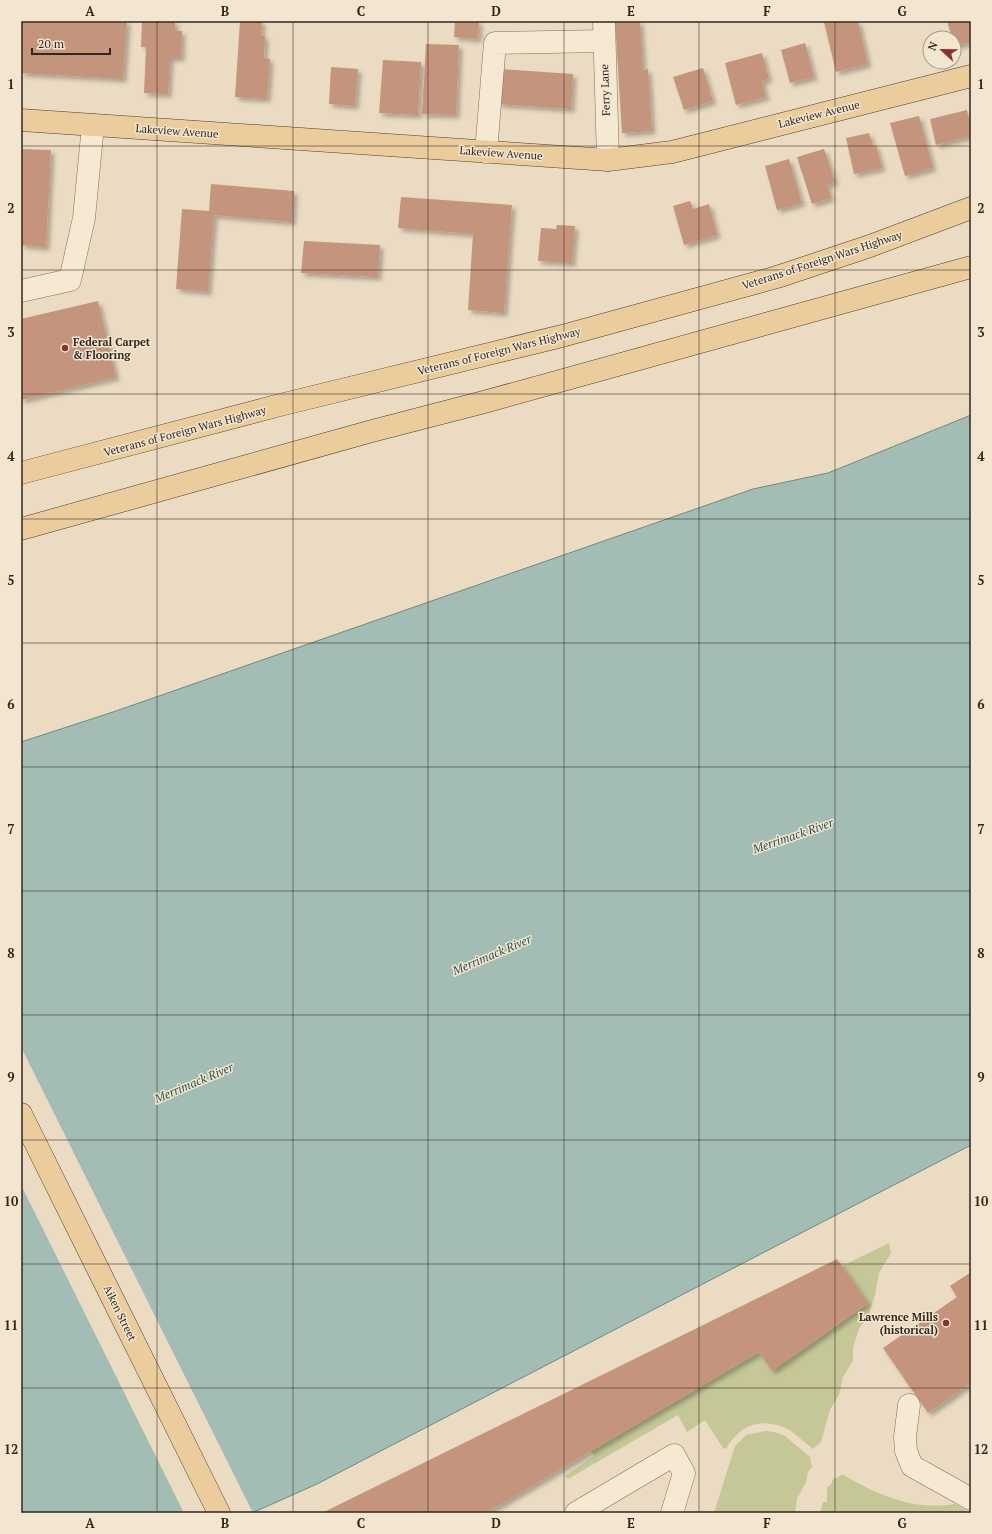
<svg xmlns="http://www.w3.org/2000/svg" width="992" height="1534" viewBox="0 0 992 1534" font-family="'PT Serif',serif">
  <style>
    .green { fill: #c5c797 }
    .water { fill: #a4bdb4; stroke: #6c8a80 }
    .pier { fill: #eadbc2 }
    .building { fill: #c5947b; filter: url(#shadow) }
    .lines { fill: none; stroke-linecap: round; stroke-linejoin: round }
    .minor-casing { stroke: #826d5b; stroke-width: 23 }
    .major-casing { stroke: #503c2f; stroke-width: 23 }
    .minor { stroke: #f5e9d4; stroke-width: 22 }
    .major { stroke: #eacc9d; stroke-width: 22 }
    .grid { fill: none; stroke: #33261e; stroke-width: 1; stroke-opacity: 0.55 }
    .poi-dot { fill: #8c3038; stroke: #f2e6d1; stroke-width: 1.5 }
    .labels { text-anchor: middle; stroke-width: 3; stroke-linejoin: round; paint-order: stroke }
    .street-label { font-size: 11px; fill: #33261e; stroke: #f2e6d1 }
    .poi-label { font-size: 11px; font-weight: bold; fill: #33261e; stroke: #f2e6d1; text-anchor: start }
    .water-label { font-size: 12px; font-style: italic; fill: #2e524d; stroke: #f2e6d1 }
    .neatline { fill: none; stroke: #33261e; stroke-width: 1.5 }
    .grid-label { font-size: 13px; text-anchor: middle; font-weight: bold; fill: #33261e }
  </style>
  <defs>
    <filter id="shadow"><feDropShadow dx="3.5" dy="3.5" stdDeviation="2" flood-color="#0004"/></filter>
  </defs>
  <rect width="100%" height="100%" fill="#eadbc2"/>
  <path class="green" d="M889,1243L891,1253L879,1273L875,1295L868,1317L860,1327L856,1338L853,1349V1361L843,1377L839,1395L830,1410L821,1442L813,1449C805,1443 797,1435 789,1430C764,1416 739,1424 726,1449L723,1448L705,1420L687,1432L678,1415L568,1479L565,1476L594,1456L591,1451L759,1352L772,1370L867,1304L842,1266Z
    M765,1431L774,1432L785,1436L810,1457L812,1467L808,1472L806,1482L797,1499L795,1513H714L735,1446L746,1435Z
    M842,1474C877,1495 914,1511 955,1504L971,1513H820L823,1502H827V1488L832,1483L833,1478H837Z"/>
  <path class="water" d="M971,415V1145L317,1484L252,1513H21V742L113,712L753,489L828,473Z"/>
  <path class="pier" d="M21,1047L253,1513H184L21,1185Z"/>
  <path class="building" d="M21,21H127L123,79L21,73Z
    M142,21H175V31H182L181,58H170L168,94L144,93L146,47H141Z
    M240,21H262L261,36H265L264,58L270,59L267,99L235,97Z
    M455,21H479L478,39L454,37Z
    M615,21H640L643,70L648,69L652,131L622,133Z
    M830,21H858L868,64L836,72L824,22Z
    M947,21H971V42L954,46V38H952Z
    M805,43L814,77L790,83L781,50Z
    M426,44L459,45L456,115L422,114Z
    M762,53L769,79L762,81L766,97L736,105L725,63Z
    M383,60L421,62L418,115L379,113Z
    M331,67L358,69L355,106L329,104Z
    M703,68L713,101L684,110L673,77Z
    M500,69L573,74L571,109L498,104Z
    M967,110L971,129V136L936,145L930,119Z
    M919,116L933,168L905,176L890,123Z
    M869,133L873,146L876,145L882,168L854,174L846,138Z
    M21,149L51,150L46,247L21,245Z
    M824,149L835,182L827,185L831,198L812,204L797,157Z
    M789,159L802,203L777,210L765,166Z
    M211,184L294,191L292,222L214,215L208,292L176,289L182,209L209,211Z
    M401,197L512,205L504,313L468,310L473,234L398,228Z
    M690,201L693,209L709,204L717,235L684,245L673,206Z
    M557,225L575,226L572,263L538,261L541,228L556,229Z
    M304,241L380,245L378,277L301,273Z
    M98,301L116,377L21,400V319Z
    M837,1259L868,1303L772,1371L759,1352L486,1513H322Z
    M971,1272V1383L928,1413L883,1348L957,1297L950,1286Z"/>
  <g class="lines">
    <defs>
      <path id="minor" d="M604,21L608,160
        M486,152L495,43L604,41
        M21,291L70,280L84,218L93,125
        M909,1405L905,1437L906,1451L912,1466L971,1499
        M576,1513L674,1455L684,1473L672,1513"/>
      <path id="major" d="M21,120L608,160L672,152L971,76
        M21,473L280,405L562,336L777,277L870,246L971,208
        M21,529L372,431L484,402L971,267
        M21,1114L219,1513"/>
    </defs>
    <use href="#minor" class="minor-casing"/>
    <use href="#major" class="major-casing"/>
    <use href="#minor" class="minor"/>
    <use href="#major" class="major"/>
  </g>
  <path class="grid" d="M157,21V1513M293,21V1513M428,21V1513M564,21V1513M699,21V1513M835,21V1513M21,146H971M21,270H971M21,394H971M21,519H971M21,643H971M21,767H971M21,891H971M21,1015H971M21,1140H971M21,1264H971M21,1388H971"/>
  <g class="poi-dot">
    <circle cx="65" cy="348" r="4"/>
    <circle cx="946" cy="1323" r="4"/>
  </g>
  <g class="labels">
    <g class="street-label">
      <text transform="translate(605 90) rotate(-92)" y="4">Ferry Lane</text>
      <text transform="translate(819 114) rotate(-14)" y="4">Lakeview Avenue</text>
      <text transform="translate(177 131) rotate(4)" y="4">Lakeview Avenue</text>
      <text transform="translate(501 153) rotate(4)" y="4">Lakeview Avenue</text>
      <text transform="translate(822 260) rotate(-18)" y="4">Veterans of Foreign Wars Highway</text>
      <text transform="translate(499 351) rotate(-14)" y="4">Veterans of Foreign Wars Highway</text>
      <text transform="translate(185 431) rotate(-15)" y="4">Veterans of Foreign Wars Highway</text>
      <text transform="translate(120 1313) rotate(64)" y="4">Aiken Street</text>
    </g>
    <g class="poi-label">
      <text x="73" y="346">Federal Carpet<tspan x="73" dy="13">&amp; Flooring</tspan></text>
      <text x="938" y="1321" text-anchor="end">Lawrence Mills<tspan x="938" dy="13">(historical)</tspan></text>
    </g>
    <g class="water-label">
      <text transform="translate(793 836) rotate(-19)" y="4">Merrimack River</text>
      <text transform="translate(492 955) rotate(-23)" y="4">Merrimack River</text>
      <text transform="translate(194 1083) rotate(-23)" y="4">Merrimack River</text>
    </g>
  </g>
  <rect width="992" height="1534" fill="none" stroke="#f2e6d1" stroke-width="44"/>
  <g transform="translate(942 50) rotate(292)"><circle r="19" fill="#f2e6d1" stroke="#a69989"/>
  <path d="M0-3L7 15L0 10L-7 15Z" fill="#8c3038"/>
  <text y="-6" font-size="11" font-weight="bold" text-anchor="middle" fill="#33261e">N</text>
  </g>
  <path d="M32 48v6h78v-6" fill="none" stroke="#33261e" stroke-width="2"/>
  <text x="38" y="48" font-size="12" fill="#33261e" stroke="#f2e6d1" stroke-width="3" paint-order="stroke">20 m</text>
  <rect x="22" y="22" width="948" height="1490" class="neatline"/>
  <g class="grid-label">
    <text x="90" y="16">A</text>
    <text x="225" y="16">B</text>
    <text x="361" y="16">C</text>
    <text x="496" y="16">D</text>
    <text x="631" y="16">E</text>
    <text x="767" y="16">F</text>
    <text x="902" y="16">G</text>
    <text x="11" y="89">1</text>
    <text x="981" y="89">1</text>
    <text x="11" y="213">2</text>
    <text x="981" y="213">2</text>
    <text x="11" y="337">3</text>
    <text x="981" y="337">3</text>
    <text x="11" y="461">4</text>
    <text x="981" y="461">4</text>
    <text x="11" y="585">5</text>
    <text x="981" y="585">5</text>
    <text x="11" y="709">6</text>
    <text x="981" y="709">6</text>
    <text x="11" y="834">7</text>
    <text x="981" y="834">7</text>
    <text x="11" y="958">8</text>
    <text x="981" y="958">8</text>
    <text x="11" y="1082">9</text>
    <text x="981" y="1082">9</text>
    <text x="11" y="1206">10</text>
    <text x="981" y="1206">10</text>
    <text x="11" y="1330">11</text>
    <text x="981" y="1330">11</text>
    <text x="11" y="1454">12</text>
    <text x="981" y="1454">12</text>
    <text x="90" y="1528">A</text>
    <text x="225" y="1528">B</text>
    <text x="361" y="1528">C</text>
    <text x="496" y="1528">D</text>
    <text x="631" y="1528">E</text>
    <text x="767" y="1528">F</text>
    <text x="902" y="1528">G</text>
  </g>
</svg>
